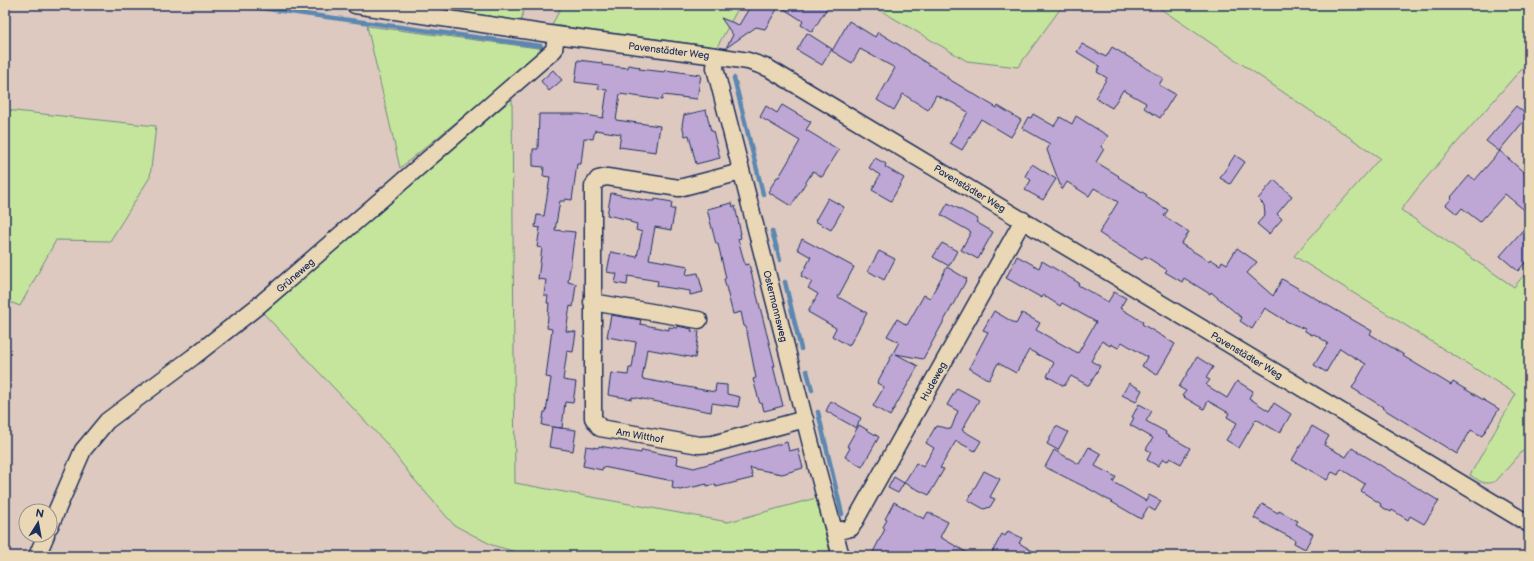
<svg xmlns="http://www.w3.org/2000/svg" width="1534" height="561" viewBox="0 0 1534 561" font-family="'Balsamiq Sans',sans-serif">
  <style>
    .green { fill: #c5e49c; stroke: #708a7d }
    .lines { fill: none; stroke-linecap: round; stroke-linejoin: round }
    .stream { stroke: #5b87b0; stroke-width: 4.5 }
    .building { fill: #bfa7d5; stroke: #1b2f5e }
    .street-casing { stroke: #1b2f5e; stroke-width: 19 }
    .street { stroke: #ead7b5; stroke-width: 16 }
    .labels { text-anchor: middle; stroke-width: 3; stroke-linejoin: round; paint-order: stroke }
    .street-label { font-size: 10px; fill: #1b2f5e; stroke: #ead7b5 }
  </style>
  <rect width="100%" height="100%" fill="#ddc9bf"/>
  <filter id="ink" filterUnits="userSpaceOnUse"><feTurbulence type="fractalNoise" baseFrequency=".025" numOctaves="2"/><feDisplacementMap in="SourceGraphic" scale="8" xChannelSelector="R" yChannelSelector="G"/><feConvolveMatrix kernelMatrix="1 2 1 2 8 2 1 2 1" color-interpolation-filters="sRGB"/></filter>
  <g filter="url(#ink)">
    <path class="green" d="M418,5H525L521,21Z
      M562,5H740L717,47L552,25Z
      M871,5H1063L1018,67L967,61Z
      M1155,5H1529V60L1420,185L1401,210L1514,287L1529,269V444L1496,481C1484,486 1480,481 1470,475L1516,394L1294,256L1380,158Z
      M367,26L546,49L400,168Z
      M512,99L515,483L728,522L816,498L831,556H530L492,545L454,525L412,477L386,443L263,313L395,199Z
      M5,110L156,126L150,177L110,241L56,240L20,306L5,300Z"/>
    <g class="lines">
      <path class="stream" d="M238,5L541,46
        M734,78L763,194
        M772,231L780,260
        M785,282L801,349
        M807,371L812,390
        M818,412L842,514"/>
    </g>
    <path class="building" d="M751,5H829L812,32L801,25L803,21L779,6L765,29L756,27L726,48L733,35L721,18L739,25Z
      M849,21L875,37L878,32L909,51V52L947,76V78L997,108L998,106L1021,120L1011,137L981,119L962,150L950,143L968,112L953,103L936,95L928,110L903,94L894,110L877,100L895,68L860,49L852,63L832,51Z
      M807,33L832,49L822,65L797,50Z
      M1082,44L1106,57L1112,47L1163,78L1159,85L1175,94L1160,118L1144,108L1146,103L1123,90L1112,108L1095,98L1107,78L1097,72L1100,66L1077,52Z
      M578,60L602,63V65L628,68V65L640,67L639,69L665,72V70L701,75L697,99L663,95L662,100L620,94L616,120L660,126L656,152L619,147L621,134L595,130L593,139L584,138L581,164H577L572,200L565,199V201H560L555,230L575,232L568,282L576,284L573,307L570,306L566,331L576,332L573,352L567,351L563,380L576,382L573,403L565,402L562,428L553,427L576,430L573,451L549,447L552,427L542,425L544,412H546L551,378L546,377L552,329L547,328L549,303H547L548,296L544,295L546,280L538,279L542,248L537,247L540,228L535,227L537,215L544,216L550,177L543,176L544,167L533,166V149H538L539,114H580L603,118L607,90L598,89L599,85L575,82Z
      M553,70L562,80L549,91L541,81Z
      M782,105L811,122L806,130L839,150L822,177L813,171L791,206L768,192L777,177H779L800,141L760,117L766,106L777,113Z
      M1516,106L1528,116L1499,151L1486,141Z
      M706,110L711,131H713L720,158L696,164L689,135L685,136L682,125L684,115Z
      M1033,114L1054,126L1060,117L1072,124L1076,116L1108,136L1101,147L1104,149L1096,162L1119,176L1118,177L1147,195L1146,197L1168,210L1164,216L1189,232L1181,244L1209,261L1210,259L1220,265L1222,261L1227,264L1237,248L1257,262L1247,273L1273,296L1282,279L1372,331L1370,334L1404,355L1403,356L1451,385L1453,382L1499,409L1482,436L1471,430L1457,454L1382,408L1383,407L1352,388L1366,364L1352,356L1340,348L1326,372L1314,365L1328,343L1314,334L1312,335L1305,331V329L1286,321L1265,308L1252,329L1240,321L1242,318L1211,292L1210,294L1184,278L1182,282L1165,272L1167,270L1145,256L1142,260L1105,237L1099,233L1118,202L1094,188L1089,196L1067,182L1062,190L1047,150L1050,144L1022,128L1028,117L1031,118Z
      M1500,151L1529,177V214L1505,194L1480,222L1462,208L1457,214L1446,205L1452,198L1451,197L1469,176L1475,180Z
      M1235,155L1245,162L1230,184L1220,178Z
      M875,158L886,164L885,167L904,178L891,201L872,190L880,175L869,168Z
      M1032,164L1056,179L1043,200L1025,190L1031,180L1025,176Z
      M1274,180L1292,196L1277,214L1282,219L1269,234L1257,224L1265,215L1264,205L1258,199Z
      M611,193L649,201H655V199L672,202L671,209H675L671,230L655,227L649,259L688,266L686,275L698,273L703,292L690,295V291L657,286L658,281L628,276L627,285L615,283L617,274L607,272L611,252L637,257L642,232L636,230L637,224L630,222V220L607,215Z
      M828,198L844,207L831,230L815,221Z
      M732,203L733,207L735,206L741,234H740L741,238L738,239L745,265L749,264L775,366H773L783,406L764,411L762,403L760,404L753,379L756,378L746,327L744,326L741,312L733,314L724,279L726,278L718,244H716L707,209Z
      M948,203L978,219L976,222L993,232L978,259L961,250L971,232L941,215Z
      M1529,223V258L1518,271L1500,256Z
      M802,239L854,267L838,297L867,313L849,346L832,336L836,328L808,312L818,294L808,288L812,282L801,276L811,257L797,249Z
      M942,243L957,251L949,266L933,257Z
      M879,251L895,259L884,280L868,271Z
      M1017,256L1039,268L1042,261L1079,283L1078,285L1108,302L1114,292L1126,298L1120,308L1143,322L1142,324L1175,344L1157,375L1142,366L1147,357L1122,342L1118,348L1111,344L1110,346L1102,341L1091,361L1100,366L1089,386L1071,376L1064,386L1047,376L1054,363L1029,350L1016,373L998,363L989,380L969,368L988,332L983,330L994,311L1016,324L1022,313L1040,323L1036,330L1078,353L1096,322L1062,303L1060,306L1043,295L1042,298L1006,278Z
      M947,267L967,279L923,359L896,354L918,366L890,416L873,406L884,387L877,383L899,342L887,336L897,319L907,325L924,295L930,298Z
      M611,315L641,320L640,324L669,330V327L677,328V326L692,329L691,331L699,332L695,358L647,349L642,379L715,392L716,384L727,385V394L740,397L738,407L712,403L711,412L632,397V399L608,395L611,373L628,375L629,368H632L636,342L607,337Z
      M1197,357L1213,367L1206,378L1210,380L1206,385L1227,398L1237,381L1253,391L1249,398L1269,411L1274,403L1291,414L1280,433L1256,419L1239,448L1226,440L1237,423L1227,417L1229,413L1208,401L1204,409L1182,396L1186,391L1179,387Z
      M1129,383L1142,390L1136,402L1122,395Z
      M957,388L979,400L962,430L981,441L975,451L956,441L940,468L944,469L929,495L904,483L916,463L923,467L934,448L926,443L936,426L951,429L958,411L947,405Z
      M831,401L861,418L856,428L826,411Z
      M1139,404L1152,411L1146,421L1166,432L1165,434L1190,448L1181,464L1170,458L1168,461L1163,459L1158,466L1147,460L1151,452L1146,449L1153,438L1130,425L1134,418L1132,417Z
      M859,425L879,437L862,467L845,457L850,448L847,446Z
      M1056,426L1068,432L1058,450L1047,444Z
      M1312,426L1329,436L1324,445L1346,457L1352,448L1439,501L1424,524L1410,516L1408,520L1392,510L1391,512L1380,506L1381,504L1361,491L1365,484L1341,469L1338,475L1332,472L1327,480L1292,460Z
      M787,442L789,451L798,449L803,468L782,474L750,468L753,478L716,487V484L707,486V484L680,490L672,488L673,481L603,467L602,470L583,466L586,446L598,448L599,446L641,453L642,450L678,457L677,464L694,468Z
      M1089,447L1101,454L1095,466L1116,477L1113,482L1146,501L1149,495L1161,501L1155,511L1148,507L1141,519L1091,490L1045,467L1054,450L1079,464Z
      M984,471L1000,479L990,497L995,499L990,507L984,509L968,500Z
      M894,477L904,483L898,493L888,488Z
      M894,502L924,519L928,512L948,522L940,537L973,556H871L885,529L883,527L887,520L885,519Z
      M1262,504L1278,513L1279,511L1298,521L1296,524L1313,534L1305,549L1294,543L1295,540L1254,518Z
      M1008,531L1022,538L1019,543L1041,556H990L1002,534L1005,536Z"/>
    <g class="lines">
      <defs>
        <path id="street" d="M355,5L556,35L716,56L748,61L768,68L1529,524
          M716,56L715,68L817,468L841,556
          M741,172L679,188L607,177L598,179L593,186V418L600,428L699,445L713,444L805,419
          M592,302L699,320
          M50,526L83,450L107,421L193,357L258,306L554,50L556,35
          M835,532L851,528L1023,220
          M37,556L46,535"/>
      </defs>
      <use href="#street" class="street-casing"/>
      <use href="#street" class="street"/>
    </g>
  </g>
  <g class="labels">
    <g class="street-label">
      <text transform="translate(669 50) rotate(7)" y="4">Pavenstädter Weg</text>
      <text transform="translate(970 188) rotate(31)" y="4">Pavenstädter Weg</text>
      <text transform="translate(295 275) rotate(-41)" y="4">Grüneweg</text>
      <text transform="translate(776 306) rotate(76)" y="4">Ostermannsweg</text>
      <text transform="translate(1247 355) rotate(31)" y="4">Pavenstädter Weg</text>
      <text transform="translate(933 381) rotate(-61)" y="4">Hudeweg</text>
      <text transform="translate(640 435) rotate(10)" y="4">Am Witthof</text>
    </g>
  </g>
  <rect width="1534" height="561" fill="none" stroke="#ead7b5" stroke-width="20"/>
  <rect x="10" y="10" width="1514" height="541" fill="none" stroke="#1b2f5e" stroke-width="1.5" filter="url(#ink)"/>
  <g transform="translate(38 523) rotate(11)"><circle r="19" fill="#ead7b5" stroke="#979492"/>
  <path d="M0-3L7 15L0 10L-7 15Z" fill="#1b2f5e"/>
  <text y="-6" font-size="11" font-weight="bold" text-anchor="middle" fill="#1b2f5e">N</text>
  </g>
</svg>
